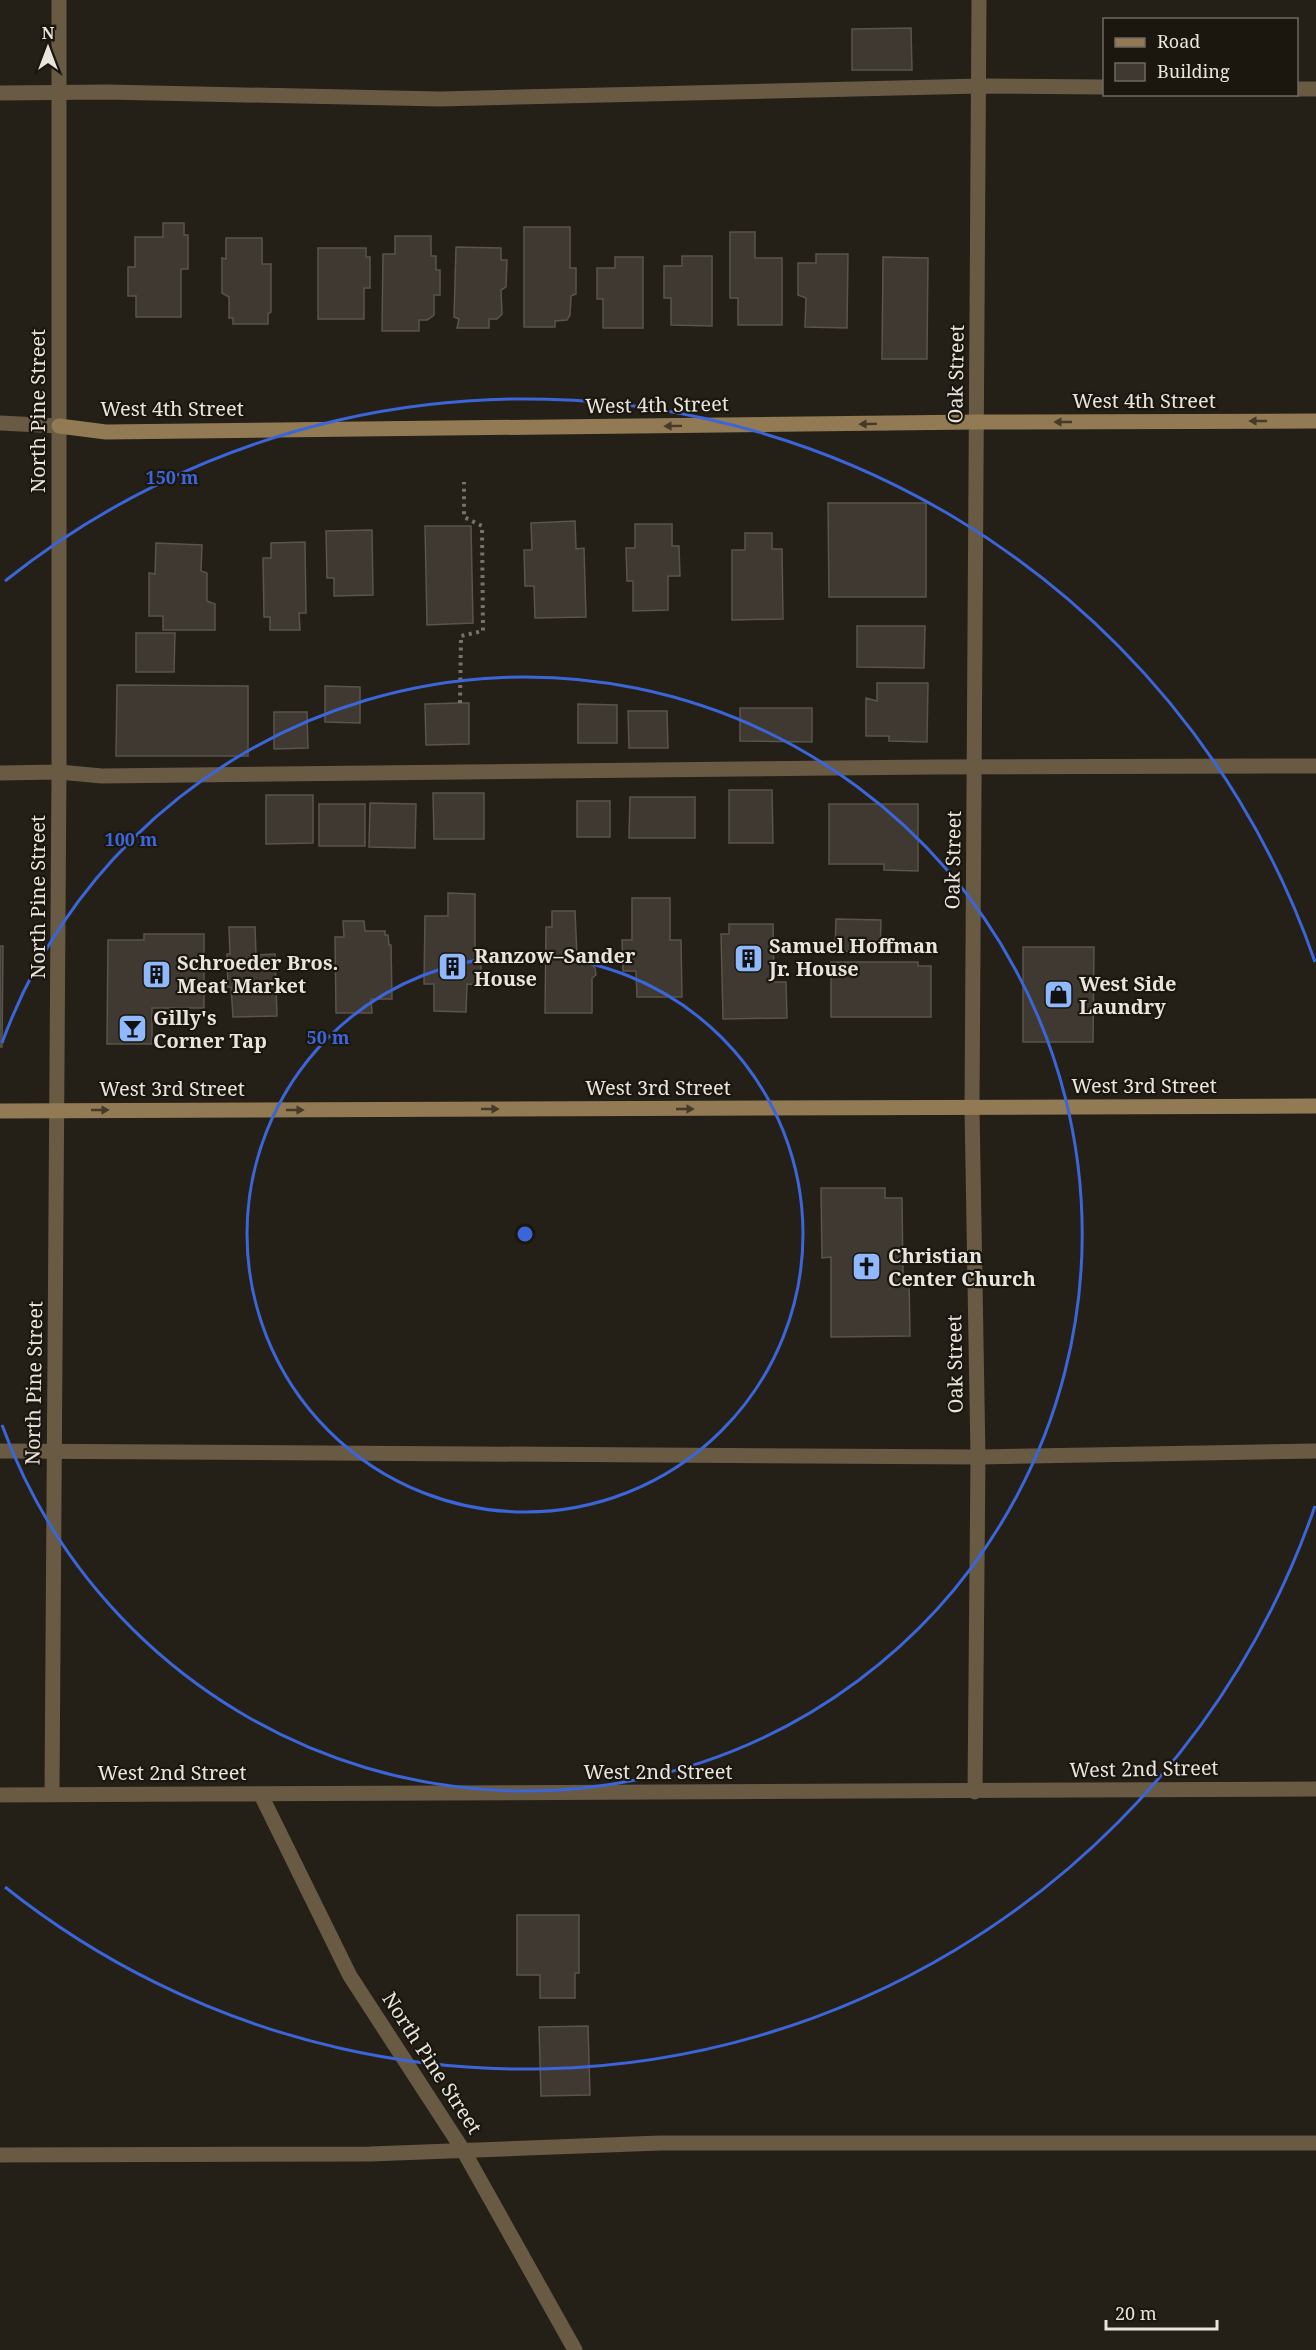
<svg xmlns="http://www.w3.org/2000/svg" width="1316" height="2350" viewBox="0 0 1316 2350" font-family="'Noto Serif',serif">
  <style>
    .building { fill: #3f3931; stroke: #5a544b; stroke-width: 1.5 }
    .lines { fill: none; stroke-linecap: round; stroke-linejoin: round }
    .path { stroke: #77736c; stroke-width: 4; stroke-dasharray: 3 4.5; stroke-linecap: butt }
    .service { stroke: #695a43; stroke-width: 15 }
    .minor { stroke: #695a43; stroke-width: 15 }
    .tertiary { stroke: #695a43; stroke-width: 15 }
    .secondary { stroke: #927a55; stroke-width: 15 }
    .oneway { fill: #453927 }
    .ring { fill: none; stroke: #3b65d9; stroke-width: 3 }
    .labels { text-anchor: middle; stroke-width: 4.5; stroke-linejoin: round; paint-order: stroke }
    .street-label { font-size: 20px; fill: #e8e5df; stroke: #1b160e }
    .poi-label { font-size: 20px; font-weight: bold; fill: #e8e5df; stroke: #1b160e; text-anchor: start }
    .centre { fill: #3b65d9; stroke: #1b160e; stroke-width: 3 }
    .ring-label { font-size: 18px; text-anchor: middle; font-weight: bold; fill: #3b65d9; stroke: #1b160e; stroke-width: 4.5; stroke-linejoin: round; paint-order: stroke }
  </style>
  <rect width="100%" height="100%" fill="#241f17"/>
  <path class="building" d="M911,28L912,70H852V29Z
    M163,223H184V235H188V269H181V317H136V296H128V267H135V237H163Z
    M524,227H570V268H576V294L571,296L570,315L567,320L555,321V327H524Z
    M730,232H755V258H782V325H738V298H730Z
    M395,236H431V256H436V270H440V295H434V315L427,320H419V331H382L383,254H395Z
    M226,238H262V264H271V312L268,314V324H233V318H229V297L222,293V258L226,259Z
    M456,247L501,248V260H507L506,287L501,290L502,314L497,319H489V328H457L459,319L454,317Z
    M318,248H366V257H370V288H364V319H318Z
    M816,254H848L847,328L805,327L806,298L798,295V263H816Z
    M682,256H712V326L671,325V298H664V266H682Z
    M615,257H643V328H603V299H597V268H615Z
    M883,257L928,258L927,359H882Z
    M828,503H926V597H829Z
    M575,521L576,549L584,548L586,617L535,618L534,586H525L524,550H532L531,523Z
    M635,524H672V546H679L680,576H668V610L633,611V581H627L626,548H635Z
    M425,526H471L473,623L427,625Z
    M372,530L373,595L334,596V578H327L326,531Z
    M745,533H772V549H782L783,619L732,620V550H745Z
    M305,542L306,613H299L300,630H270V617H264L263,558H271V543Z
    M156,543L202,545L201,571L207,573V601L215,604V630H163V616H149V573L155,574Z
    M857,626H925L924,668L857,667Z
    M136,633H175L174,672H136Z
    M877,683H928L927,742L889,741V736H866V698L877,701Z
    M117,685L248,686V756H116Z
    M325,686L360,687V723L325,722Z
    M460,703H469V744L426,745L425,704Z
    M578,704L617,705V743H578Z
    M740,708H812V742L740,741Z
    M628,711H667L668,748H629Z
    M274,712H307L308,748L274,749Z
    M729,790H772L773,843H729Z
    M433,793H484V839H434Z
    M266,795H313V843L266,844Z
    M630,797H695V838H629Z
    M577,801H610V837H577Z
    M370,803L416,804L415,848L369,847Z
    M319,804H365V846H319Z
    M829,804H918V871L884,870V864H829Z
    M448,893L475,894V950H481V985L467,984L466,1012L434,1011V984H424L425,916H448Z
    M632,898H670V940H681L682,997H637L636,971H623L622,940H632Z
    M552,911H575L577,956H592V965L595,968L596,975L592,978V1013H545L546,927H552Z
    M836,919L881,920L880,952L835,951Z
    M343,921H364L365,931H385V935H388L389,945H391L392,999H371L372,1013H336L335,937H344Z
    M729,924H773L774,982H786L787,1018L723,1019L721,934H729Z
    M229,927H255L256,955L275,954L277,1016L233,1017L231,987H228L227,954H230Z
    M144,934H204V1008H152V1044H107L108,940H144Z
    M0,946H3L2,1047H0Z
    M1023,947H1094L1093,1042H1023Z
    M831,962H918V966H931V1017H831Z
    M821,1188H885V1198H902L903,1277H909L910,1336L831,1337V1257L822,1258Z
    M517,1915H579V1973H575V1998H540V1975H517Z
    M588,2026L590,2095L541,2096L539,2027Z"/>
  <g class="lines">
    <path class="path" d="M460,703L461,636L483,631L482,526L464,517V482"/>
    <path class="service" d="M1296,89H1316
      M0,93L107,92L440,99L980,86L1104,87
      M0,773L59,772L102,776L933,767L1316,766
      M0,1451L978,1457L1316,1451
      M0,2155L370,2154L660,2143H1316"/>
    <path class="minor" d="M59,426V0
      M975,1792L978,1457L972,1108L979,0
      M0,1795L1316,1789
      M261,1795L350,1976L463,2150L575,2350"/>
    <path class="tertiary" d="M0,423L59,426V772L52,1794"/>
    <path class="secondary" d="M59,426L106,432L976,422L1316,421
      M0,1111L1316,1106"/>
  </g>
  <defs><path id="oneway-solid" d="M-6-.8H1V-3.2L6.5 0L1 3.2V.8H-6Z" transform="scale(1.5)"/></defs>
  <g class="oneway">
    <use href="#oneway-solid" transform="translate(1258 421) rotate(180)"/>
    <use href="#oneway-solid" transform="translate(1063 422) rotate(180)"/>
    <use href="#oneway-solid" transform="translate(868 424) rotate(179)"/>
    <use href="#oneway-solid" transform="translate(673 426) rotate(179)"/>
    <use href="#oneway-solid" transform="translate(490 1109)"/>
    <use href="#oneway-solid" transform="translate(685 1109)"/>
    <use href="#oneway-solid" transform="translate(100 1110)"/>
    <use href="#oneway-solid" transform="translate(295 1110)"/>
  </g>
  <g class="ring">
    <circle cx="525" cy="1234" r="278"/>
    <path d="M2 1043A557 557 0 1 1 2 1425"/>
    <path d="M1315 1506A835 835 0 0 1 5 1887M5 581A835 835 0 0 1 1315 962"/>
  </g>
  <defs>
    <symbol id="building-square" viewBox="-11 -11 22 22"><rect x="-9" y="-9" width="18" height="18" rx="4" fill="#8fb8fd" stroke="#1b160e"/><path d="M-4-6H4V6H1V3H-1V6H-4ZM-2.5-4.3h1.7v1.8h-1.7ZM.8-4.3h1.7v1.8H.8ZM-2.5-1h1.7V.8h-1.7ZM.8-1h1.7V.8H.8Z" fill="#111"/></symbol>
    <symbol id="shop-square" viewBox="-11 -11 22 22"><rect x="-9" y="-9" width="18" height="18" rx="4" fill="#8fb8fd" stroke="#1b160e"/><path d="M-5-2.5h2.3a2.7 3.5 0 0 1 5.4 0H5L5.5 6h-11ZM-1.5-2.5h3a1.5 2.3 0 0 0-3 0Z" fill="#111"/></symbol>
    <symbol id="bar-square" viewBox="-11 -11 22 22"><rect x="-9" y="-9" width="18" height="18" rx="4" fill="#8fb8fd" stroke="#1b160e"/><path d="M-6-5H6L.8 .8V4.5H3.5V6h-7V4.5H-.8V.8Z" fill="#111"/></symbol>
    <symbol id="church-square" viewBox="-11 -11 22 22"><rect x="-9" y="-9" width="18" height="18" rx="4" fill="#8fb8fd" stroke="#1b160e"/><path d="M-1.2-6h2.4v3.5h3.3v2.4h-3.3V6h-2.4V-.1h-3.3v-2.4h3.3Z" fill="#111"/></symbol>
  </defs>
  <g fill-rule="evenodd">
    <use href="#building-square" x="732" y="942" width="33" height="33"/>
    <use href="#building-square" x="436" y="950" width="33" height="33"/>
    <use href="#building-square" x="140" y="958" width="33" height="33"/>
    <use href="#shop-square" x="1042" y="978" width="33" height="33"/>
    <use href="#bar-square" x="116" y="1012" width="33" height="33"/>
    <use href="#church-square" x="850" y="1250" width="33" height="33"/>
  </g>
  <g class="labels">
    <g class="street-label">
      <text transform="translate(956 374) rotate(-89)" y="7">Oak Street</text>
      <text x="1144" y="408">West 4th Street</text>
      <text transform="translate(657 405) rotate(-1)" y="7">West 4th Street</text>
      <text x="172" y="416">West 4th Street</text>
      <text transform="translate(38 411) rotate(-90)" y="7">North Pine Street</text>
      <text transform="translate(953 860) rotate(-89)" y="7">Oak Street</text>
      <text transform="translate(38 897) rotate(-90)" y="7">North Pine Street</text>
      <text x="1144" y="1093">West 3rd Street</text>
      <text x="658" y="1095">West 3rd Street</text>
      <text x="172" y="1096">West 3rd Street</text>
      <text transform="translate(955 1364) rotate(-91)" y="7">Oak Street</text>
      <text transform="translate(34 1383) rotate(-89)" y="7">North Pine Street</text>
      <text transform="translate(1144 1769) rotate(-1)" y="7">West 2nd Street</text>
      <text x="658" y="1779">West 2nd Street</text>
      <text x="172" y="1780">West 2nd Street</text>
      <text transform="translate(432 2063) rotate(57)" y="7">North Pine Street</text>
    </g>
    <g class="poi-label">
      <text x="769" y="953">Samuel Hoffman<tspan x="769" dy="23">Jr. House</tspan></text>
      <text x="474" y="963">Ranzow–Sander<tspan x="474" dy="23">House</tspan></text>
      <text x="177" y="970">Schroeder Bros.<tspan x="177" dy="23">Meat Market</tspan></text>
      <text x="1079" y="991">West Side<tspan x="1079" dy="23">Laundry</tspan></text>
      <text x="153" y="1025">Gilly's<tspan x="153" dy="23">Corner Tap</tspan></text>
      <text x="888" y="1263">Christian<tspan x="888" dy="23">Center Church</tspan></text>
    </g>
  </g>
  <circle cx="525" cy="1234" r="9" class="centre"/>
  <g class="ring-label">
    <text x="172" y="484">150 m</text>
    <text x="131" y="846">100 m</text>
    <text x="328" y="1044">50 m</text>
  </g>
  <rect x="1103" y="18" width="195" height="78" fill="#1b160e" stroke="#6d6962" stroke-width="1.5"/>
  <rect x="1115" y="38" width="30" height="9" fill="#927a55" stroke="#6d6962" stroke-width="1.5"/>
  <text x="1157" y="48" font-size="18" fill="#e8e5df">Road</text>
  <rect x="1115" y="63" width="30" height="18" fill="#3f3931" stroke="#6d6962" stroke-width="1.5"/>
  <text x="1157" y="78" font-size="18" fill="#e8e5df">Building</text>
  <g transform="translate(48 48)" stroke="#1b160e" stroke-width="4.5" paint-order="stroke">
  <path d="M0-4.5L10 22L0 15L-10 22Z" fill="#e8e5df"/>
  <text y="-9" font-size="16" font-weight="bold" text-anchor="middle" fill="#e8e5df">N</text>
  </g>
  <path d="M1106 2320v9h111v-9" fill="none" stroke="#e8e5df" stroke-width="3"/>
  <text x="1115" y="2320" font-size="18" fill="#e8e5df" stroke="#1b160e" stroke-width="4.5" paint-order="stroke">20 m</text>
</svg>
